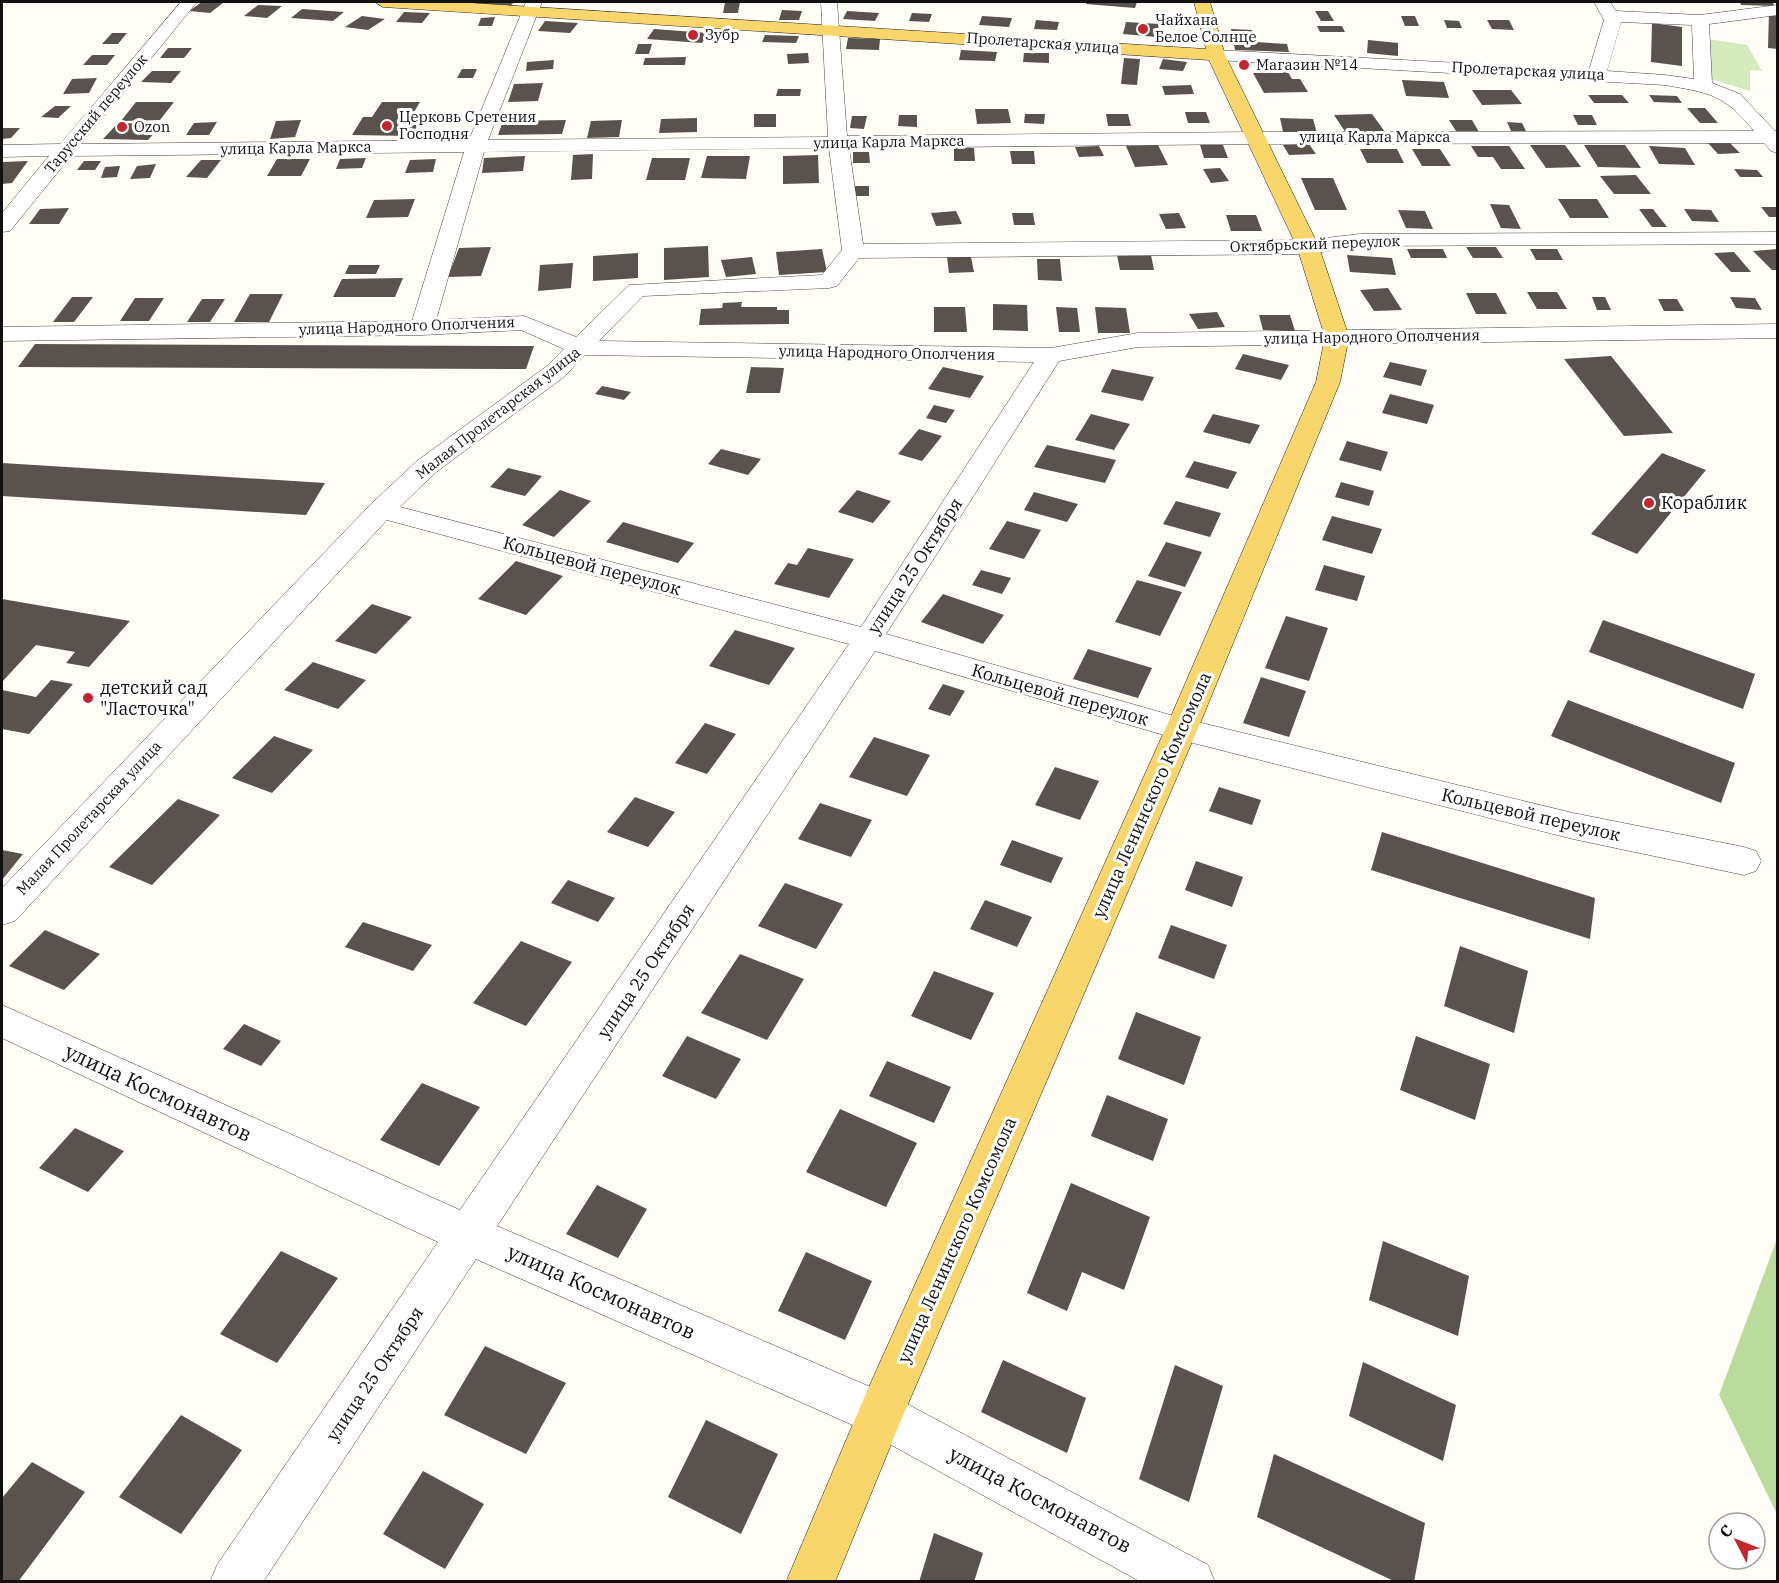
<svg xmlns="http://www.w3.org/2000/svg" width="1779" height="1583" viewBox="0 0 1779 1583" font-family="'IBM Plex Serif',serif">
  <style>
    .green { fill: #d5ebbd }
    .forest { fill: #b9dc9c }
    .building { fill: #5a524d }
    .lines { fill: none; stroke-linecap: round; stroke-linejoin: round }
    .minor-casing { stroke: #444; stroke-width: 1 }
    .major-casing { stroke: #222; stroke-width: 1 }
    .minor { fill: #fff; fill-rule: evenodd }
    .major { fill: #f9d66b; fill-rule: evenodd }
    .poi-dot { fill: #c4262e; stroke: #fff; stroke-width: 2 }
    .labels { text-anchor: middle; stroke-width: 6; stroke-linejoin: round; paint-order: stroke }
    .far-poi-label { font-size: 15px; fill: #111; stroke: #fff; text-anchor: start }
    .far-street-label { font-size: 15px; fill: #111; stroke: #fff }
    .poi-label { font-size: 18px; fill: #111; stroke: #fff; text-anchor: start }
    .street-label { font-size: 18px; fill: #111; stroke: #fff }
    .near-street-label { font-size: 21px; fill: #111; stroke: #fff }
  </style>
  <rect width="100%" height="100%" fill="#fffdf5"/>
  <path class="green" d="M1708,39L1747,45L1762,71L1750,70V91L1711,79Z"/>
  <path class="forest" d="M1777,1239V1514L1719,1395Z"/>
  <path class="building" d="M202,2L223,3L210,13L189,11Z
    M478,2H514L511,5L476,4Z
    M725,2H740L738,13H723Z
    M1086,2H1137L1135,8L1086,4Z
    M1740,2H1772L1775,6L1741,5Z
    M258,5L282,6L267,18L244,16Z
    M302,9L344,12L333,21L291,18Z
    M782,10L802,11L799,20H779Z
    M847,11L879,13L875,21L843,19Z
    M1315,11H1328L1334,21H1321Z
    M404,12L430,13L422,23L396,22Z
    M1769,12L1778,14V49L1768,48Z
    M912,13L932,14L929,22L909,21Z
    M362,16L385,19L368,30L345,27Z
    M982,16L1012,18L1009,27L979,25Z
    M1401,16H1415L1419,26H1405Z
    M495,17L492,26H478L481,18Z
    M1036,20L1059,22L1057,30L1034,29Z
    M1444,20L1459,21L1462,28H1447Z
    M1487,20H1509L1514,30L1492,29Z
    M545,21L578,23L570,33L538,31Z
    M1126,22L1159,24L1157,37L1123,34Z
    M1652,23L1682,27V66L1651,62Z
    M1317,26H1342L1345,32H1320Z
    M654,29L708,33L702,43L647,39Z
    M1231,29L1252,30L1255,42L1287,44L1289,52L1235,50Z
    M112,33H127L118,44H102Z
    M765,35L799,36L796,43L762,42Z
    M848,38L880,39L879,50L846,49Z
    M1368,40L1398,43V56L1367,53Z
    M638,44H652L649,54H635Z
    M168,48H192L184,58H160Z
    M961,50L997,52L995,61L959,60Z
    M808,53L809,63L788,64L787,54Z
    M1024,53H1049V63L1023,62Z
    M92,55H115L107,65H83Z
    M686,57L685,65H643L645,58Z
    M1124,58L1140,59L1137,85L1121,84Z
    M1163,59L1187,62L1183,71L1159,69Z
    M554,60L553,69L526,71L527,62Z
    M462,69H477L473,78H457Z
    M152,71H181L171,83L141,82Z
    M1288,72L1292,79H1300L1308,92L1264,93L1253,73Z
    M97,78L89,93L63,94L72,79Z
    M1402,80L1444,82L1449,98L1406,96Z
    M543,83L538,101L508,102L514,84Z
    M1191,85L1194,94L1165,95L1162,86Z
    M778,89H801L800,96H776Z
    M1472,90H1511L1522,104L1482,105Z
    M1588,95H1622L1629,103H1594Z
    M1649,95L1677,96L1682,103L1654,102Z
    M136,102H174L160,120L121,121Z
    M382,102H420L411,117H422L411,136L352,135L363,117H372Z
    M55,106H71L58,118L41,117Z
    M1687,108H1705L1718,123H1700Z
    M975,109H1008L1011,123L977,124Z
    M1185,112H1206L1210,123H1188Z
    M754,114H776V127H754Z
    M1025,114H1045L1044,124L1024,123Z
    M1106,114H1128L1131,126H1108Z
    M1372,114L1385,132L1346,133L1334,115Z
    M899,115H917V127L898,126Z
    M1573,115H1592L1597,125H1578Z
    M852,116H867L864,129L850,128Z
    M697,118V132L659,133L661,119Z
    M1280,118L1313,119L1317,133L1283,132Z
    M301,120L295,137L270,139L276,121Z
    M566,120L562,134L498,135L503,121Z
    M622,120L619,137L587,138L591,121Z
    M1449,120H1472L1479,132L1456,131Z
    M217,122L209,135H186L194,123Z
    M1507,122L1522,123L1527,133H1512Z
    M118,123L162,124L148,140L103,139Z
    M2,128H20L11,138L2,139Z
    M1708,143H1730L1740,153L1718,154Z
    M1309,144L1316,154L1289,155L1283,145Z
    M1158,145L1168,165L1135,167L1126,146Z
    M1200,145H1223L1228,158H1204Z
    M1530,145H1565L1581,167L1546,168Z
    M1584,145H1625L1641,168L1598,167Z
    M1099,146L1104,156L1079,157L1075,147Z
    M1471,146H1509L1525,169H1501L1493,157H1478Z
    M1649,146L1685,148L1695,165L1659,164Z
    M954,147L974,148L975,161H954Z
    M1360,149H1397L1404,163H1367Z
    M1412,149H1440L1451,166H1422Z
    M1010,151H1034L1035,164H1012Z
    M853,152H869L870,163H853Z
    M593,154L592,179L571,180L573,155Z
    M818,155L819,183L783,184V156Z
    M525,156L523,171L482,173L484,158Z
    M707,156H750L746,179L701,178Z
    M366,158L362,168L336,169L340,159Z
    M652,158H690L685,180H646Z
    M277,159H310L301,176H267Z
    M436,159L433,172L405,173L410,160Z
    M201,160H221L207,178L186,177Z
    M28,161L12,183L2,184V162Z
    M84,161H101L95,170H77Z
    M156,164L150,178L130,179L137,166Z
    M120,166L117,177L101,178L105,167Z
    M1220,168L1229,181L1211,183L1203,169Z
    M1734,169L1757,170L1763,177H1740Z
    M1636,175L1651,194H1614L1600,176Z
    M1301,178H1333L1347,210H1315Z
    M854,186H869V196H853Z
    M415,199L408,217L366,218L374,200Z
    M1558,199H1597L1609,218H1570Z
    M1490,204L1509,205L1521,229L1501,228Z
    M1761,207H1778V217H1769Z
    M69,208L59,224H29L40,209Z
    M1639,209H1653L1667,227H1652Z
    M1684,209L1711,210L1719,222L1692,221Z
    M1398,210L1425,211L1433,229L1406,228Z
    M956,211L962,224L936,226L931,213Z
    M1012,213H1033L1035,225H1014Z
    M1179,213L1186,228L1166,229L1159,214Z
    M1226,215H1256L1262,231H1231Z
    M708,246L709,277L664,280V248Z
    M491,247L481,276L448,277L459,248Z
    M1466,247H1496L1503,258H1473Z
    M822,249L827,272L779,275L776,252Z
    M1407,249H1443L1447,258H1411Z
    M1530,249H1557L1563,260H1536Z
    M1778,249V270H1772L1753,251Z
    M1734,252L1751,272H1731L1714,253Z
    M638,253V278L593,281V256Z
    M1117,255H1151L1154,270H1120Z
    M1347,255L1392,258L1396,275L1350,272Z
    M752,257L756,274L726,277L721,260Z
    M947,257H971L974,272L949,273Z
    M1037,259H1060L1062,281L1038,280Z
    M573,263L571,288L538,291L540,265Z
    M349,265H380L376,274H345Z
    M403,278L395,297H333L342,279Z
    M1388,288L1402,310L1374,311L1360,290Z
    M1527,292H1557L1567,309H1537Z
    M1466,293H1496L1507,314H1476Z
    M250,294H283L269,322H234Z
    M72,297H93L74,322H53Z
    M1592,297H1605L1611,310H1597Z
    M1730,297L1755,298L1762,310L1736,308Z
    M135,298H164L149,321H120Z
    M202,299H225L210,322H187Z
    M1658,299H1677L1684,311H1664Z
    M742,302L741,307H777V310H789V324L699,325L701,309L722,308L723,303Z
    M993,304L1027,305L1028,331L993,330Z
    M934,307H965L967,332H934Z
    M1056,307L1077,308L1080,332H1059Z
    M1095,307L1126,308L1130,333H1098Z
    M1217,312L1225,327L1198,329L1189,314Z
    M1259,315H1290L1295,331L1263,330Z
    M35,344L534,346L526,369L18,367Z
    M1243,354L1289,365L1281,380L1235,369Z
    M1611,356L1673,433L1624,436L1564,359Z
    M1390,362L1427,370L1421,386L1383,377Z
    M751,367L784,368L780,393H746Z
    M943,367L984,376L970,398L928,389Z
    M1112,369L1154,377L1143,401L1101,392Z
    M602,386L631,392L624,400L595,394Z
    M1390,394L1434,405L1427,424L1382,413Z
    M934,405L955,410L946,423L926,418Z
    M1091,414L1130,424L1114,450L1075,440Z
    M1213,414L1260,425L1250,444L1203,432Z
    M919,429L942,436L922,461L898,454Z
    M1347,441L1388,452L1381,471L1339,460Z
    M1047,445L1116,460L1105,483L1034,467Z
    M721,449L761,459L748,475L708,464Z
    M1662,453L1706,470L1637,554L1591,534Z
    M1194,461L1237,472L1228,489L1185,477Z
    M2,463L325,483L306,515L2,496Z
    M508,468L542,476L525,496L490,487Z
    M1341,482L1374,491L1369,506L1335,497Z
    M560,490L591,501L554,537L522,525Z
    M857,490L891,501L873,523L838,512Z
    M1034,492L1078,504L1067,522L1024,510Z
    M1176,501L1221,513L1210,537L1163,524Z
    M1332,516L1382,529L1372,554L1322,540Z
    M1007,521L1041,530L1024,559L989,549Z
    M623,522L694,543L678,563L606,542Z
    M1166,542L1202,552L1185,587L1148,576Z
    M808,548L854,559L829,598L774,584L788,563L797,565Z
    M516,561L563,576L526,615L478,599Z
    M1324,565L1365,576L1357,601L1315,590Z
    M981,570L1011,578L1002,594L972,585Z
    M1137,580L1182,592L1160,636L1115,622Z
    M943,594L1004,615L983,644L921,622Z
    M2,599L130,621L89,667L66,663L75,652L36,645L2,682Z
    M372,604L412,617L376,654L335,641Z
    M1286,616L1328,628L1309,681L1265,668Z
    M1603,620L1755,674L1743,709L1589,652Z
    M735,630L795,648L769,685L709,666Z
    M1088,649L1152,668L1138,698L1073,679Z
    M313,662L366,680L338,709L284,690Z
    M1261,677L1306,691L1289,737L1243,723Z
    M51,680L73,684L29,734L2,729V690L36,697Z
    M943,684L965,691L950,716L928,709Z
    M1568,700L1735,763L1721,803L1551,736Z
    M705,723L736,734L707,774L675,763Z
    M274,736L313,750L272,793L232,778Z
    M874,737L930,755L907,796L849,777Z
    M1055,767L1099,781L1080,820L1035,805Z
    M1219,787L1261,800L1252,825L1209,811Z
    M635,797L675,812L648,847L607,832Z
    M178,799L220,815L152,885L109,867Z
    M820,803L872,820L851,857L798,839Z
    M1382,832L1595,898L1590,939L1371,870Z
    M1012,840L1063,858L1051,883L1000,865Z
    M2,850L23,854L2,880Z
    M1196,861L1243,877L1232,907L1185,890Z
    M568,880L615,898L598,922L551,903Z
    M785,883L843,904L816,949L758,926Z
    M985,900L1032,917L1017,947L970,929Z
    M363,922L432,945L413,971L345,947Z
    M1171,925L1227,945L1214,979L1158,958Z
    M45,930L100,954L64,990L9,966Z
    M521,941L572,962L526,1026L473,1003Z
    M1460,946L1528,971L1514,1033L1444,1006Z
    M740,954L804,979L767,1040L701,1013Z
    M934,971L994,993L971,1040L911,1016Z
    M1136,1012L1201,1037L1184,1085L1118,1059Z
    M244,1024L281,1041L261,1066L223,1049Z
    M687,1036L741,1059L716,1099L662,1076Z
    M1416,1036L1490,1064L1475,1120L1400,1090Z
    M887,1061L951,1087L934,1123L869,1096Z
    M422,1083L480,1107L439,1166L380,1140Z
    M1107,1095L1168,1119L1153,1161L1091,1136Z
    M840,1109L917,1143L886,1207L806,1172Z
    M75,1128L124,1151L88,1192L39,1168Z
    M1071,1183L1150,1217L1124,1290L1082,1272L1067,1311L1027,1293Z
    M597,1185L647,1209L618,1258L566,1234Z
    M1383,1241L1469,1276L1458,1336L1369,1300Z
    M281,1251L338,1278L277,1363L220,1334Z
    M806,1252L872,1281L845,1340L778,1311Z
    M485,1346L566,1383L526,1454L444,1415Z
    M1003,1360L1086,1398L1067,1453L981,1412Z
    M1363,1362L1456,1405L1443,1461L1349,1416Z
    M1175,1365L1223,1386L1189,1502L1139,1479Z
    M181,1415L242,1450L181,1534L119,1497Z
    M706,1420L778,1454L741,1534L668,1497Z
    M1274,1454L1425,1523L1414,1582H1396L1257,1517Z
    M32,1462L85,1492L18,1582H2V1498Z
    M423,1471L484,1504L445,1569L383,1534Z
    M934,1533L983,1553L974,1582H919Z"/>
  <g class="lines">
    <defs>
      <path id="minor" d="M181,2H197L81,144L469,140L526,2H542L488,140L828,137L821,2H837L847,136L1254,132L1754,131C1724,94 1710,93 1665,85L1216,60L1210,59L1207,55L1210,51L1216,50L1589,70L1604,20L1594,2H1610L1616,11L1700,15L1778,5V15L1709,24L1712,83L1740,94L1775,131H1778V153L1771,151L1764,143L1254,144L849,148L863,244L1308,240L1360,234L1778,232V244L1360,246L1308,254L859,258L837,286L829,288L643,296L599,341L1051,348L1138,333L1778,324V338L1138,347L1059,361L886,634L1181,718L1573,813L1744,847L1756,851L1761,861L1756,871L1744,875L1573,839L1181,740L875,651L497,1226L896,1398L1208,1565L1215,1582H1141L864,1430L476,1259L263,1582H210L217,1565L438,1242L2,1038V1005L460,1210L849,644L387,520L15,921L2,925V888L371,504L417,461L547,366L564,349L521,330L422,335L2,341V327L412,321L464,152L71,156L10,231L2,232V213L49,156L2,157V145L60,144ZM1621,22L1692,25L1694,79L1665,75L1607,71ZM829,148L842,250L822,275L629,285L576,337L524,316L436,320L484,152ZM585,355L1034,362L861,627L400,507L435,473L565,376Z"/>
      <path id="major" d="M375,2H454L1206,49L1194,2H1210L1225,55L1319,247L1349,337L1340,382L1204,714L899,1425L835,1582H786L864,1398L1172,714L1316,382L1325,337L1297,247L1209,60L383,7Z"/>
    </defs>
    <use href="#minor" class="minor-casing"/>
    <use href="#major" class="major-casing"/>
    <use href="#minor" class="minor"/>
    <use href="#major" class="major"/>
  </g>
  <g class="poi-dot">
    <circle cx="1143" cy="29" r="6"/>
    <circle cx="693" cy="35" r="6"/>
    <circle cx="1244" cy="65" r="6"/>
    <circle cx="387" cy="126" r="6"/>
    <circle cx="122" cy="127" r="6"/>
    <circle cx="1649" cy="503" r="6"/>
    <circle cx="88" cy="698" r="6"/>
  </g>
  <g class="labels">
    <g class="far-poi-label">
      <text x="1155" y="25">Чайхана<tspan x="1155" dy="17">Белое Солнце</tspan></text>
      <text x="705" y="40">Зубр</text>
      <text x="1256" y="70">Магазин №14</text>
      <text x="399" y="122">Церковь Сретения<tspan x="399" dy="17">Господня</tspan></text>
      <text x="134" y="132">Ozon</text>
    </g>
    <g class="far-street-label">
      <text transform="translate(1043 43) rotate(4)" y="5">Пролетарская улица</text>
      <text transform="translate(1528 71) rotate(3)" y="5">Пролетарская улица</text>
      <text transform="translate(96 114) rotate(-50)" y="5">Тарусский переулок</text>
      <text x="1375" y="142">улица Карла Маркса</text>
      <text transform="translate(889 142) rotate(-1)" y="5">улица Карла Маркса</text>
      <text transform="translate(296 148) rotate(-1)" y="5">улица Карла Маркса</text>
      <text transform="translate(1315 244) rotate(-2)" y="5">Октябрьский переулок</text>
      <text transform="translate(407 326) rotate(-2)" y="5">улица Народного Ополчения</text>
      <text transform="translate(1372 337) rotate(-1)" y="5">улица Народного Ополчения</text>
      <text transform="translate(887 353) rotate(1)" y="5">улица Народного Ополчения</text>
      <text transform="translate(498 413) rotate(-38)" y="5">Малая Пролетарская улица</text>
      <text transform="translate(89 818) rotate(-47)" y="5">Малая Пролетарская улица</text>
    </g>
    <g class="poi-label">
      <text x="1661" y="509">Кораблик</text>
      <text x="100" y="694">детский сад<tspan x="100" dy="21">"Ласточка"</tspan></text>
    </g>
    <g class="street-label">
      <text transform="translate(592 566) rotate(15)" y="6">Кольцевой переулок</text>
      <text transform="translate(915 566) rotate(-57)" y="6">улица 25 Октября</text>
      <text transform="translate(1060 695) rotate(16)" y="6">Кольцевой переулок</text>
      <text transform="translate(1152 795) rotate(-66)" y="6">улица Ленинского Комсомола</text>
      <text transform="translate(1531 815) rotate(13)" y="6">Кольцевой переулок</text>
      <text transform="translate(646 971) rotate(-56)" y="6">улица 25 Октября</text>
      <text transform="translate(957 1240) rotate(-66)" y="6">улица Ленинского Комсомола</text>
      <text transform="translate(375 1374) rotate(-56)" y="6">улица 25 Октября</text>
    </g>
    <g class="near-street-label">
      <text transform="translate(158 1093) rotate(25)" y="7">улица Космонавтов</text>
      <text transform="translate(601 1292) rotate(24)" y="7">улица Космонавтов</text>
      <text transform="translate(1040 1500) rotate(28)" y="7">улица Космонавтов</text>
    </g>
  </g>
  <rect width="1779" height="1583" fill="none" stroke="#111111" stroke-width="6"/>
  <g transform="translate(1737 1541) rotate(312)"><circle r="28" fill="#ffffff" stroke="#a0a0a0" stroke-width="1.5"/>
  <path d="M0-4.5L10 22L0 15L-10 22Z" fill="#c4262e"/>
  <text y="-9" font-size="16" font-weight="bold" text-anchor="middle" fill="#111111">С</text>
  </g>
</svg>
